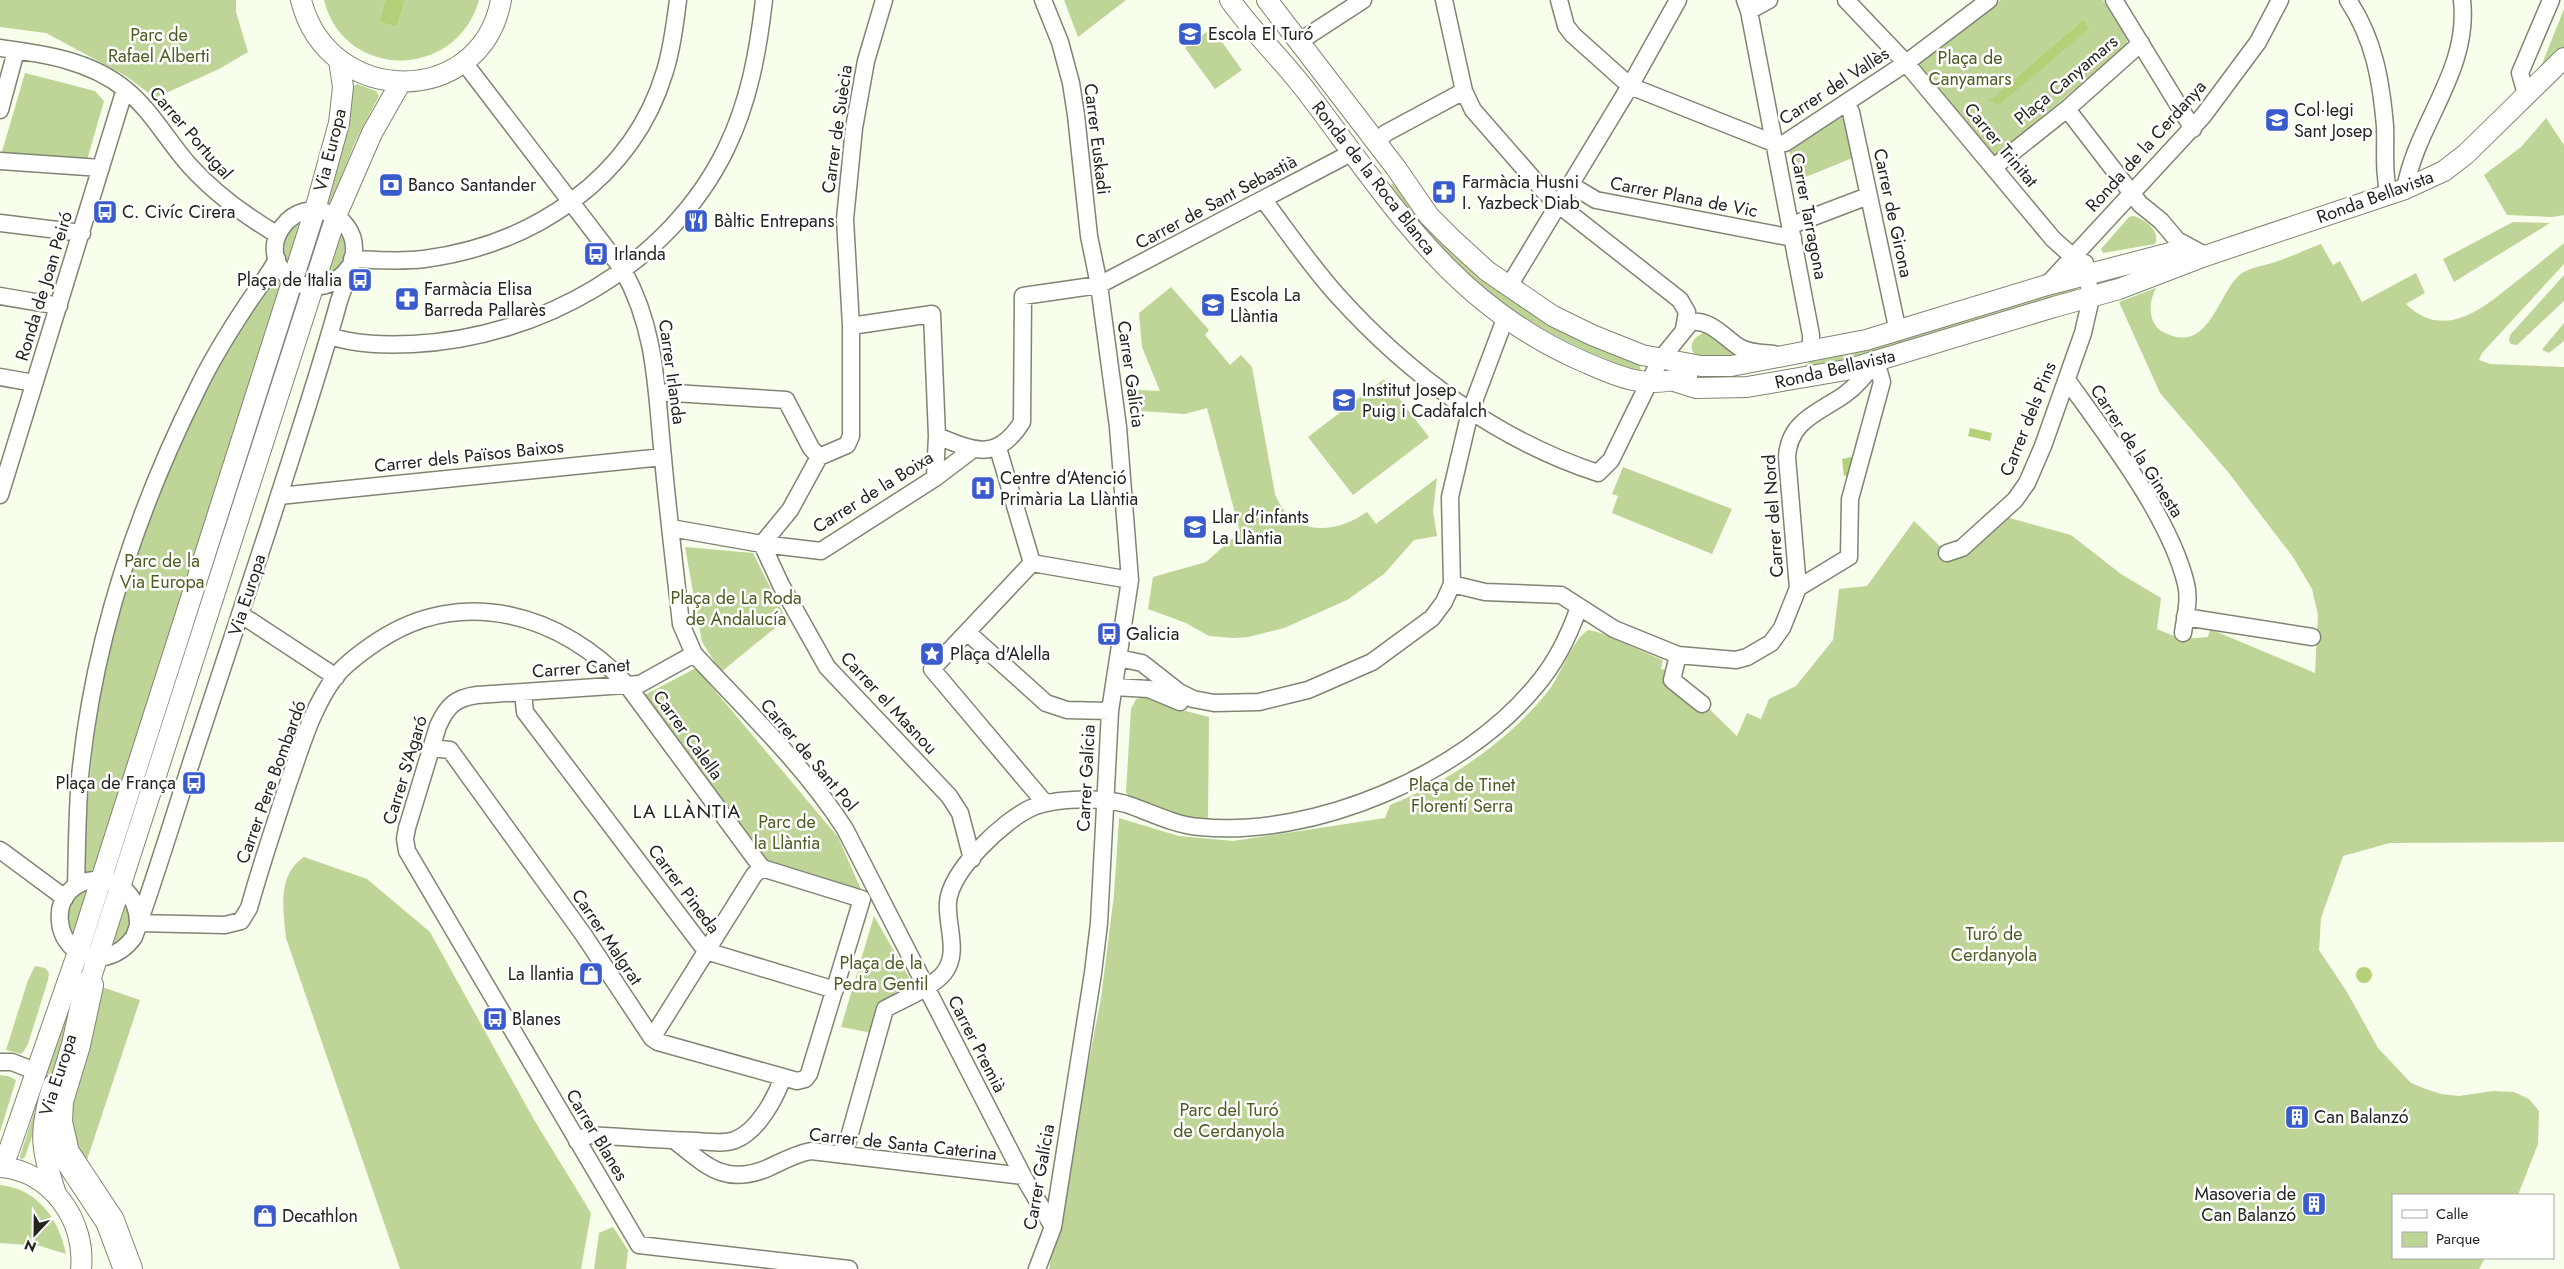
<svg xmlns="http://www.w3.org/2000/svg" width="2564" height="1269" viewBox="0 0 2564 1269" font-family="Jost,sans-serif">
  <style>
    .green { fill: #bfd597; fill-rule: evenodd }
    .water { fill: #b4d17a }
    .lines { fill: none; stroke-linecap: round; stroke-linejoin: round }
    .minor-casing { stroke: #7f8574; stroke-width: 19 }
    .tertiary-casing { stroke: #7f8574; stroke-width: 22 }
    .motorway-casing { stroke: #7f8574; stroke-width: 30 }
    .minor { stroke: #fff; stroke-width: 16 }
    .tertiary { stroke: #fff; stroke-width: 20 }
    .motorway { stroke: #fff; stroke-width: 28 }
    .labels { text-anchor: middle; stroke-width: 5; stroke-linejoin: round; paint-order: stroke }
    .poi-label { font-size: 18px; fill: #22251e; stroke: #fff; text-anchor: start }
    .park-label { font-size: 18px; fill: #4b5d20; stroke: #fff }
    .street-label { font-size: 18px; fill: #22251e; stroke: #fff }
    .neighbourhood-label { font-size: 19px; letter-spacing: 1px; fill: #22251e; stroke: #fff }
  </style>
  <rect width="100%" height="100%" fill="#f7feeb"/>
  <path class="green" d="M0,0H236V12L248,52L219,69L155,98L126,76L46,33L0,27Z
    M324,0H385L379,22L397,27L405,0H479C457,80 344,81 324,0Z
    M1064,0H1126L1078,37Z
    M2001,0H2103L2128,37L2126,46L1997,155L1989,154L1918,68L1919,60ZM2084,19L2090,28L1989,100Z
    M2564,9V47L2546,66L2540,69Z
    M1212,28L1242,70L1215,89L1185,48Z
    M25,73L95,91L104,101L87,160L1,155Z
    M357,84L376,91L379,96L356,140L331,202L328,204L350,89Z
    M1840,116L1847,119L1855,157L1796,181L1789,150Z
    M2546,118L2564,145V215L2552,217L2507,215L2484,175L2521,147Z
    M1395,182L1494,287L1515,303L1577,339L1639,364L1641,370C1630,374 1616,363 1606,359C1542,334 1481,294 1435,244C1419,226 1405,206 1389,187Z
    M2133,216C2145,219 2161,231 2155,244L2103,253L2101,249L2129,217Z
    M305,218L287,264C278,240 285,232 305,218Z
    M326,219L307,278L303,276L321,220Z
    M2513,222L2550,223L2454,282L2443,259Z
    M341,230C348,250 346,271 323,277Z
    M2564,243V264L2482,353L2479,360L2490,364L2564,367V842L2390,843L2343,856L2321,918L2319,950L2347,992L2378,1048L2411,1083L2426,1089L2441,1094L2459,1096L2493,1091L2514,1092L2529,1099L2539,1111L2538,1144L2518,1195H2393V1258H2485L2479,1269H1049L1101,998L1114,895L1119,818L1179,836L1233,841L1385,818L1390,805C1450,781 1509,741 1549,690C1562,673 1572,640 1588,630L1598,632L1663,660L1661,669L1669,670L1737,736L1747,713L1761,719L1769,699L1796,686L1833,640L1839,589L1867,586L1914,521L1943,549L2006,517L2071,535L2121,574L2161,598L2157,629L2181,639L2208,637L2210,629L2315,673L2318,615L2312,589L2293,557L2228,472L2160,393L2119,302L2156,288C2151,299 2149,306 2152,318C2154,327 2161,332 2170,335C2211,351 2219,289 2242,273C2251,267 2268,265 2278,261C2293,256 2307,249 2321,244L2333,265L2340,261L2362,302L2416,273L2425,293L2406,304C2443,340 2480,311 2513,284C2530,271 2547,257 2564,243Z
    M2564,275V301L2517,345L2511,344L2509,341L2510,335Z
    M275,276L284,286L96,867L85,875L84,861C87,802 92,743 102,684C123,566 169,449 229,345C243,321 259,299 275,276Z
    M2075,286L2076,291C1996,316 1917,344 1836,362C1789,373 1742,382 1694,378C1725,380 1771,379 1800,368C1806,366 1811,360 1817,357Z
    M1171,287L1209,330L1205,335L1230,365L1241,355L1252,367L1275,494C1292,537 1334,535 1367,512L1376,524L1437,478L1433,511L1437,536L1414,540L1384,574L1347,600L1284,628L1248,637L1233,638L1209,636L1186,623L1148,609L1153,577L1206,562L1240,532L1207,408L1185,414L1141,411L1138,390L1160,391L1142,347L1139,313Z
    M300,291L302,292L117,872L113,875L111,869Z
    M2564,323V341L2549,353L2542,350L2544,347Z
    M1706,332L1737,353L1732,358L1696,356C1686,346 1695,335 1706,332Z
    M1384,379L1429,437L1353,495L1308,437Z
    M1623,467L1732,509L1712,554L1612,513L1618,496L1612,494Z
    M685,547L753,553L786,619L721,672L702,642Z
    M696,668L838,837L863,894L765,865L645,695Z
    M1152,695L1182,710L1209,717L1208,821L1187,818L1129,797L1126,792L1131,709L1136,699Z
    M304,857L367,879L430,932L533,1118L591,1213L581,1269H400L286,938C283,909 277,875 304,857Z
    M89,889L73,936C63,919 68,896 89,889Z
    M126,901C136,924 130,935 109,948Z
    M874,916L911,981L881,1003L872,1033L841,1027Z
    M87,961L59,1057L25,1157L21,1160L20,1156L82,964Z
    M35,966L45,968L49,973L48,980L28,1044L24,1051L21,1054L6,1050L28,980Z
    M102,987L140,1000L83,1172L64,1120Z
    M0,1075L8,1076L16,1080L0,1132Z
    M0,1185C38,1189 59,1219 66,1254L40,1246L0,1243Z
    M613,1227L628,1250L626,1269H594L599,1233Z"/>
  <path class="water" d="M385,0H405L397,27L379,22Z
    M2084,19L2090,28L1999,105L1989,100Z
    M1970,428L1992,433L1990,441L1968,436Z
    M1857,456L1851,475L1844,476L1842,459Z
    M2356 975a8 8 0 1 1 16 0a8 8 0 1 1-16 0Z"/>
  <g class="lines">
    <defs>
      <path id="minor" d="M1444,0L1464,91L1473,110L1543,190L1559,205L1680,300L1687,312L1684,329
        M1559,0L1566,26L1573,35L1630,86L1776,144L1785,143L1906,63L1989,0
        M1745,0L1749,11L1811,335V352
        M1846,0L1906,63L2053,239L2080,263L2085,271
        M2114,0L2193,129
        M2348,0C2374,39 2381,80 2385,126C2386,150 2383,171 2389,195
        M1749,11L1769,0
        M1300,41L1363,0
        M0,48C44,54 89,60 125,89C151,110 167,140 189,165C215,194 244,215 278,235
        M463,61L623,270C657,331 656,390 663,458C668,513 675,569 681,624L694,654C746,710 804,765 845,829L1023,1176L1053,1227
        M2526,94L2520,73L2551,0
        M1846,103L1851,112L1898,332
        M2067,109L2140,204L2161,221L2177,240L2201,253
        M0,110L16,51
        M1375,143L1386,133L1464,91
        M0,161L101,168
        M1994,167L2067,109L2141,43
        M1571,185L1596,200L1793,238
        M2405,189C2417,122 2470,71 2462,0
        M1263,199C1287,231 1310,265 1337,295C1408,374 1497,440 1598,473L1611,460L1660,360L1691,322C1710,319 1724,337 1739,347C1749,353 1763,353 1774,354
        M0,223L82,233
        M1792,225L1868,196
        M352,259C376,260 400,262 424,259C532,245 633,179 665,71C672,48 675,24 678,0
        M2047,285L2203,116L2258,42L2280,0
        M1509,286L1630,86L1678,0
        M0,296L59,306
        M851,326L845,219L854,128L866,61L884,0
        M330,336C356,345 386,345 413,344C539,338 669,266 726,149C749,102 758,52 764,0
        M0,377L34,383
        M2067,380C2107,436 2170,517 2186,584C2190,600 2185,617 2183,633
        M658,392L786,400L811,448L819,457
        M998,448L1032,563L932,669L1045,803
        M819,457L847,445L851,436V326L932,314L937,436C974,451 997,462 1022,422L1023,296L1099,285L1351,153
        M935,478L937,436
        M0,495L125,89
        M279,496L663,457
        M671,528L762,544L821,551L935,478L972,450
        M762,544L781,585L827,667L949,796L960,813L972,859
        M762,544L790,510L819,457
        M1947,553L1962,548L2015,500L2027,483L2043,446L2083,333L2091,298L2085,263
        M1032,563L1130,580
        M1452,584L1485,592L1561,595L1614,629L1678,655L1736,660L1747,657L1771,643L1782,628L1798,588L1787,457C1789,421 1818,413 1844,395C1857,386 1866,374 1876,361
        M1798,588L1849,557L1850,499L1882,382L1876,361
        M240,614L336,677
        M2185,617L2312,637
        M967,632L1046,703L1067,710L1110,711
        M694,654L640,684L477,695C455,698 447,706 438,726L407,828L405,839L407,851L639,1245L849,1269
        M1678,655L1672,680L1702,704
        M1118,658L1142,663L1179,692L1193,699L1214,703L1259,702L1308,690L1372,662L1432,618L1444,602L1452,584L1450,497L1470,412L1505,319
        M1114,687L1149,689L1180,702
        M523,692L525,712L706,951L835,990
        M432,748L450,750L583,934L652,1038L658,1042L797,1081L805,1079L809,1074L862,899
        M0,850L65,898
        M76,886C77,850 77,813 80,777C93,641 137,510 198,388C212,359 230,330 248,303C258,288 269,275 277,259
        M138,923C137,862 54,869 60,922C61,933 66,942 74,949C95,966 120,956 134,937C155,879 173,819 192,760C226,658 260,555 293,452C309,402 325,352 339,301C344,285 353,267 354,251C356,213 306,195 283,226C252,267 316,315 350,266
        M138,923L225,925L241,921L249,908C261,865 275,823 289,781C302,745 312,708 335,677C346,663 363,651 378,641C462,585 562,614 627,685L762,868L862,899
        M652,1038L754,875L762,868
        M0,1062H12L35,1071
        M577,1141L589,1135C625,1137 661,1140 697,1141C709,1142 724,1144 735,1140C758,1131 775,1099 783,1077
        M675,1141C707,1166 725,1186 768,1168C783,1161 795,1154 811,1151L1023,1176
        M844,1155L885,1009C901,1000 933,987 944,973C960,953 946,925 948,902C951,870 1003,821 1031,808C1053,798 1102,797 1126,804C1150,812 1174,825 1200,827C1314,838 1462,775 1535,687C1555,664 1569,636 1579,607
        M1037,1269L1053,1227L1093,973L1099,923L1110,711L1130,580L1118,427L1099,285L1089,236L1076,115L1071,83L1060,42L1043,0"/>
      <path id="tertiary" d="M301,0C328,108 481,109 501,0
        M1230,0C1254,34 1285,62 1310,96C1391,203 1453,305 1582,361C1622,378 1643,389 1687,377
        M1267,0L1396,168L1429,216L1451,238L1487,271L1553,316L1592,335L1642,355L1701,366H1731L1866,340L2047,285L2174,252L2205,256
        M1674,381L1696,388L1747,387L1846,370L2054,307L2119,289L2205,256L2405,189L2444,171L2466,154L2564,58
        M85,996L336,216L372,133L401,82
        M53,1085C38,1132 41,1148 56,1194
        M0,1162L8,1153L78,952L315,210L339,123L343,87L339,60
        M0,1167C51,1171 86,1220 81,1269"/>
      <path id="motorway" d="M89,985L76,1045L59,1101L58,1122L65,1153L110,1221L128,1269"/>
    </defs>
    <use href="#minor" class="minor-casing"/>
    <use href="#tertiary" class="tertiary-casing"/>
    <use href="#motorway" class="motorway-casing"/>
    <use href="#minor" class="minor"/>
    <use href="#tertiary" class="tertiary"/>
    <use href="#motorway" class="motorway"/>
  </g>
  <defs>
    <symbol id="school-square" viewBox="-11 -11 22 22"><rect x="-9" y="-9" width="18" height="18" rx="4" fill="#395bcc" stroke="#fff"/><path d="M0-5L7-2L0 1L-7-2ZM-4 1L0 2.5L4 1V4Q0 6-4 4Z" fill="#fff"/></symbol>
    <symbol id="bank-square" viewBox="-11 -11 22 22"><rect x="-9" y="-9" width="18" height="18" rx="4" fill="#395bcc" stroke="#fff"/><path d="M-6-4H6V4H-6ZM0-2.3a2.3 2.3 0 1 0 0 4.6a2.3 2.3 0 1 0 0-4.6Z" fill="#fff"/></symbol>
    <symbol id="pharmacy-square" viewBox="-11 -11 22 22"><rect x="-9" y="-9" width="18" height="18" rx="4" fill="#395bcc" stroke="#fff"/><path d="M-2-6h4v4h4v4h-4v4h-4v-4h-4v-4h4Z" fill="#fff"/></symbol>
    <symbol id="bus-square" viewBox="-11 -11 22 22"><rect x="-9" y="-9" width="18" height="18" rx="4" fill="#395bcc" stroke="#fff"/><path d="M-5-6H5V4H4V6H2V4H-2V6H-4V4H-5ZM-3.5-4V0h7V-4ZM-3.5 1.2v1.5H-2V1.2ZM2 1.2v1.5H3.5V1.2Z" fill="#fff"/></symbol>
    <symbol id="restaurant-square" viewBox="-11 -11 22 22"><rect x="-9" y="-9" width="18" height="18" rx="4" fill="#395bcc" stroke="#fff"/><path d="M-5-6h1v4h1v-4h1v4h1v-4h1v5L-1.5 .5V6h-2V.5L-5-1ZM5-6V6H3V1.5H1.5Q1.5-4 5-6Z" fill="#fff"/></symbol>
    <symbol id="hospital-square" viewBox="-11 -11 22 22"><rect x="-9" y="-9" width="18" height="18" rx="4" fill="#395bcc" stroke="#fff"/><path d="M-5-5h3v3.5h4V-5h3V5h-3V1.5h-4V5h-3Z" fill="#fff"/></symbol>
    <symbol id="sight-square" viewBox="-11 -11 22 22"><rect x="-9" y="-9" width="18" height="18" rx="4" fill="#395bcc" stroke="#fff"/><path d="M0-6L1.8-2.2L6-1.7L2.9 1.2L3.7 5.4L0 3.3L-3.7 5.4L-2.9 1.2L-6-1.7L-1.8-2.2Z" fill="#fff"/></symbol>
    <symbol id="shop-square" viewBox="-11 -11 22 22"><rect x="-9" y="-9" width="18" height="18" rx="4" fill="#395bcc" stroke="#fff"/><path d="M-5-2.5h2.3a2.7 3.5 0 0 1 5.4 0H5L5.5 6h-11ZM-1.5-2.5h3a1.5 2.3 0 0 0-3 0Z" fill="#fff"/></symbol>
    <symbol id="building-square" viewBox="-11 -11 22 22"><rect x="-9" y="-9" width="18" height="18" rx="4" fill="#395bcc" stroke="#fff"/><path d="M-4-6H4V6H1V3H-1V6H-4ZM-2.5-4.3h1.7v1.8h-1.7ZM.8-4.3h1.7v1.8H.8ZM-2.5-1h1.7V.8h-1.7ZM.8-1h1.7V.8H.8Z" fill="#fff"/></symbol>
  </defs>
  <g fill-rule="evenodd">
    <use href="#school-square" x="1176" y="20" width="28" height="28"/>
    <use href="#school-square" x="2263" y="106" width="28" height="28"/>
    <use href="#bank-square" x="377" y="171" width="28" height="28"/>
    <use href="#pharmacy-square" x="1430" y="178" width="28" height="28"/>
    <use href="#bus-square" x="91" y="198" width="28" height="28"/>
    <use href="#restaurant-square" x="682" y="207" width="28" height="28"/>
    <use href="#bus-square" x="582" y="240" width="28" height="28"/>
    <use href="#bus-square" x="346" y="266" width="28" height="28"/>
    <use href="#pharmacy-square" x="393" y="285" width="28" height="28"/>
    <use href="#school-square" x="1199" y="291" width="28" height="28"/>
    <use href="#school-square" x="1330" y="386" width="28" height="28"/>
    <use href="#hospital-square" x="969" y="474" width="28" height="28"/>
    <use href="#school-square" x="1181" y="513" width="28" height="28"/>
    <use href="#bus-square" x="1095" y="620" width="28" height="28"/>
    <use href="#sight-square" x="918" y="640" width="28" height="28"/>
    <use href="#bus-square" x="180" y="769" width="28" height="28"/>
    <use href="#shop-square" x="577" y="960" width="28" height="28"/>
    <use href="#bus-square" x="481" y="1005" width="28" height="28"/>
    <use href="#building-square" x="2283" y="1103" width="28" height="28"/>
    <use href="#building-square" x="2300" y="1190" width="28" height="28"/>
    <use href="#shop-square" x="251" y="1202" width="28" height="28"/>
  </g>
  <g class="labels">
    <g class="poi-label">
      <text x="1208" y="40">Escola El Turó</text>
      <text x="2294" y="116">Col·legi<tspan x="2294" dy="21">Sant Josep</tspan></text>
      <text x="1462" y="188">Farmàcia Husni<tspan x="1462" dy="21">I. Yazbeck Diab</tspan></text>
      <text x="408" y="191">Banco Santander</text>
      <text x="122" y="218">C. Civíc Cirera</text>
      <text x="714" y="227">Bàltic Entrepans</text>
      <text x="614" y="260">Irlanda</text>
      <text x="342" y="286" text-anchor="end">Plaça de Italia</text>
      <text x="424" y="295">Farmàcia Elisa<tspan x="424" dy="21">Barreda Pallarès</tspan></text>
      <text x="1230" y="301">Escola La<tspan x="1230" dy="21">Llàntia</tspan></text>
      <text x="1362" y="396">Institut Josep<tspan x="1362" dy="21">Puig i Cadafalch</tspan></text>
      <text x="1000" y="484">Centre d'Atenció<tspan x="1000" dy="21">Primària La Llàntia</tspan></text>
      <text x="1212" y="523">Llar d'infants<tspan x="1212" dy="21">La Llàntia</tspan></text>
      <text x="1126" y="640">Galicia</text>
      <text x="950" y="660">Plaça d'Alella</text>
      <text x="176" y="789" text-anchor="end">Plaça de França</text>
      <text x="574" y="980" text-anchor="end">La llantia</text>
      <text x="512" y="1025">Blanes</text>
      <text x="2314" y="1123">Can Balanzó</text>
      <text x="2296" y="1200" text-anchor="end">Masoveria de<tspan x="2296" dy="21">Can Balanzó</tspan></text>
      <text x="282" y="1222">Decathlon</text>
    </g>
    <g class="park-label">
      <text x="159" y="41">Parc de<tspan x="159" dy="21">Rafael Alberti</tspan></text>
      <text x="1970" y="64">Plaça de<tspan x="1970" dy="21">Canyamars</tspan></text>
      <text x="162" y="567">Parc de la<tspan x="162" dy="21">Via Europa</tspan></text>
      <text x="736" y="604">Plaça de La Roda<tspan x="736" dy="21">de Andalucía</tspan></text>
      <text x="1462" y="791">Plaça de Tinet<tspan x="1462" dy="21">Florentí Serra</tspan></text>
      <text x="787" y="828">Parc de<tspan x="787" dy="21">la Llàntia</tspan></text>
      <text x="1994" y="940">Turó de<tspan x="1994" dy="21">Cerdanyola</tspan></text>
      <text x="881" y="969">Plaça de la<tspan x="881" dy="21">Pedra Gentil</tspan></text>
      <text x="1229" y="1116">Parc del Turó<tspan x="1229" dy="21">de Cerdanyola</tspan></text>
    </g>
    <g class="street-label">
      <text transform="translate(2066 80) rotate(-40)" y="6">Plaça Canyamars</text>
      <text transform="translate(1834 86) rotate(-33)" y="6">Carrer del Vallès</text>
      <text transform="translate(837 129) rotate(-82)" y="6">Carrer de Suècia</text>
      <text transform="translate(191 133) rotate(49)" y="6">Carrer Portugal</text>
      <text transform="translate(1097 139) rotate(83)" y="6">Carrer Euskadi</text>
      <text transform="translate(2001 145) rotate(50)" y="6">Carrer Trinitat</text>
      <text transform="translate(2146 146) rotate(-48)" y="6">Ronda de la Cerdanya</text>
      <text transform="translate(330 150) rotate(-76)" y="6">Via Europa</text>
      <text transform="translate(1374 178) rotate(52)" y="6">Ronda de la Roca Blanca</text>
      <text transform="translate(1684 197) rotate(11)" y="6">Carrer Plana de Vic</text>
      <text transform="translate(2375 197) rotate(-20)" y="6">Ronda Bellavista</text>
      <text transform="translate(1216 202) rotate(-28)" y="6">Carrer de Sant Sebastià</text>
      <text transform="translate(1893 213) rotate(78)" y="6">Carrer de Girona</text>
      <text transform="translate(1809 216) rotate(79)" y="6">Carrer Tarragona</text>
      <text transform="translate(44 286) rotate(-73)" y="6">Ronda de Joan Peiró</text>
      <text transform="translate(1835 369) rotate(-13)" y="6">Ronda Bellavista</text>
      <text transform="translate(672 372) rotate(82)" y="6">Carrer Irlanda</text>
      <text transform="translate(1131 374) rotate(82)" y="6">Carrer Galícia</text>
      <text transform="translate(2028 419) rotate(-68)" y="6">Carrer dels Pins</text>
      <text transform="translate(2137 451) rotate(57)" y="6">Carrer de la Ginesta</text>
      <text transform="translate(469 456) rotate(-6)" y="6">Carrer dels Països Baixos</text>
      <text transform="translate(873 492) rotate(-32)" y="6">Carrer de la Boixa</text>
      <text transform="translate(1773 516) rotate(-94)" y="6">Carrer del Nord</text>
      <text transform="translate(247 595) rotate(-72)" y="6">Via Europa</text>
      <text transform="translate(581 668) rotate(-4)" y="6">Carrer Canet</text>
      <text transform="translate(889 703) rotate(47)" y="6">Carrer el Masnou</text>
      <text transform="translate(688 735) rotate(54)" y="6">Carrer Calella</text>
      <text transform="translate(809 755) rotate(50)" y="6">Carrer de Sant Pol</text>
      <text transform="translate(405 770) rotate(-73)" y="6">Carrer S'Agaró</text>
      <text transform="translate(1086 778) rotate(-87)" y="6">Carrer Galícia</text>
      <text transform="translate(271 782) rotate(-70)" y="6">Carrer Pere Bombardó</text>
      <text transform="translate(684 889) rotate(53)" y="6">Carrer Pineda</text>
      <text transform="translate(607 937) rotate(56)" y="6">Carrer Malgrat</text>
      <text transform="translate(977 1044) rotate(63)" y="6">Carrer Premià</text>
      <text transform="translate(58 1075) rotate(-72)" y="6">Via Europa</text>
      <text transform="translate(597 1135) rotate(59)" y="6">Carrer Blanes</text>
      <text transform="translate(903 1144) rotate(6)" y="6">Carrer de Santa Caterina</text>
      <text transform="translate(1039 1177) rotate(-80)" y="6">Carrer Galícia</text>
    </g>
    <g class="neighbourhood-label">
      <text x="687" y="818">LA LLÀNTIA</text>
    </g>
  </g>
  <rect x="2392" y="1194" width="162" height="65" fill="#ffffff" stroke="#a7a8a5"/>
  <rect x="2402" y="1210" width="25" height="8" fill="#ffffff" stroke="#a7a8a5"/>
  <text x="2436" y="1219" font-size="15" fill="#22251e">Calle</text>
  <rect x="2402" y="1232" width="25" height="15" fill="#bfd597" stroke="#a7a8a5"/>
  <text x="2436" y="1244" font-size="15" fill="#22251e">Parque</text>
  <g transform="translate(35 1234) rotate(202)" stroke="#ffffff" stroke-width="4" paint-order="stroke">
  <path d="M0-4L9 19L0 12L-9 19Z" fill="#22251e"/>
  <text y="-8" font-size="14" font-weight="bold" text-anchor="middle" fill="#22251e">N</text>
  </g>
</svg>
